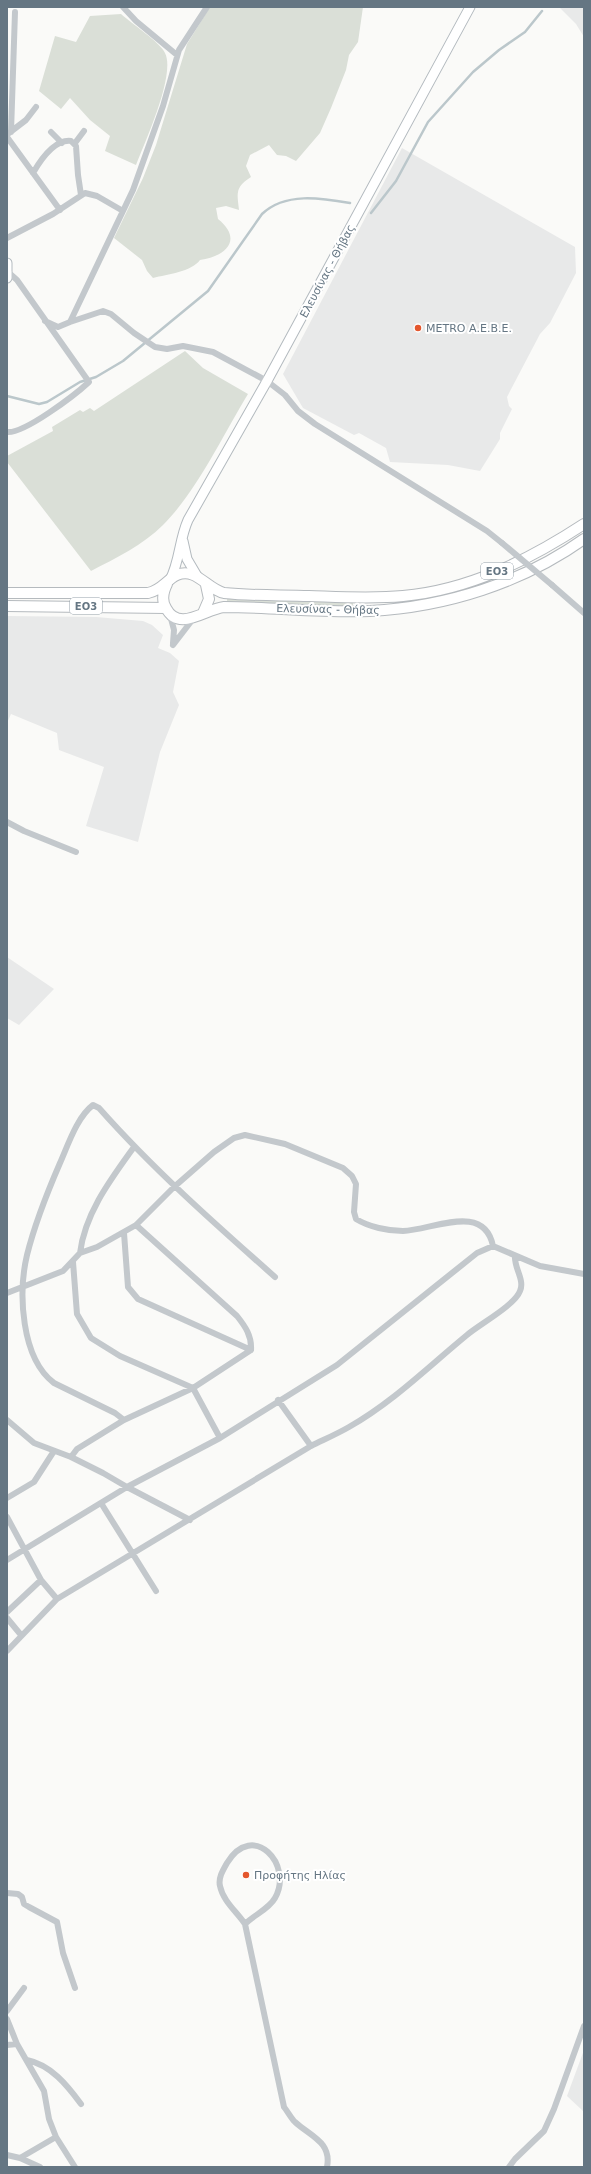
<svg xmlns="http://www.w3.org/2000/svg" width="591" height="2174" viewBox="0 0 591 2174" font-family="'DejaVu Sans',sans-serif">
  <style>
    .built { fill: #e8e9e9 }
    .green { fill: #dadfd7 }
    .lines { fill: none; stroke-linecap: round; stroke-linejoin: round }
    .stream { stroke: #bbc7cb; stroke-width: 2.5 }
    .secondary-casing { stroke: #b3babf; stroke-width: 11 }
    .primary-casing { stroke: #b5babe; stroke-width: 12 }
    .street { stroke: #c3c8cc; stroke-width: 6 }
    .secondary { stroke: #fff; stroke-width: 9 }
    .primary { stroke: #fff; stroke-width: 10 }
    .street-bridge { stroke: #c3c8cc; stroke-width: 6 }
    .poi-dot { fill: #e4572e; stroke: #fff; stroke-width: 1.5 }
    .labels { text-anchor: middle; stroke-width: 4; stroke-linejoin: round; paint-order: stroke }
    .shield { fill: #fff; stroke: #939fa8; stroke-width: 1 }
    .shield-label { font-size: 10px; font-weight: bold; fill: #657683 }
    .street-label { font-size: 11px; fill: #657683; stroke: #fff }
    .poi-label { font-size: 11px; fill: #657683; stroke: #fff; text-anchor: start }
  </style>
  <rect width="100%" height="100%" fill="#fafaf8"/>
  <path class="built" d="M559,7H584V37L576,24Z
    M402,148L575,247L576,273L550,323L540,334L507,397L509,406L512,409L500,433V439L480,471L448,465L390,462L386,448L359,433L354,435L303,408L283,374Z
    M8,616L96,617L143,621L152,625L163,635L158,648L170,653L179,661L173,692L179,705L160,752L138,842L86,826L104,767L59,750L57,733L11,714L7,723Z
    M7,957L54,989L19,1025L7,1018Z
    M584,2050V2112L567,2096Z"/>
  <path class="green" d="M210,7H363L358,42L349,55L346,70L331,108L320,133L296,161L286,156L277,155L269,145L250,155L246,166L251,177C235,187 237,193 239,210L226,206L216,208L218,219C243,239 227,256 200,260C191,272 168,274 153,278L147,271L142,260L114,238L143,178L156,145L187,44Z
    M121,14C132,24 160,42 165,53C176,74 145,142 136,165L105,151L110,136L90,120L70,98L61,109L39,91L55,36L76,42L90,16Z
    M185,351L203,368L248,394C223,435 197,491 163,525C143,545 116,558 91,571L7,462V456L53,431L52,427L80,410L83,412L90,408L94,411Z
    M227,598L353,601V607L227,602Z"/>
  <g class="lines">
    <path class="stream" d="M371,213L396,181L428,122L473,72L499,50L525,32L542,11
      M7,396L39,404L47,402L80,382L96,377L123,361L208,291L262,214C285,192 321,198 350,203"/>
    <defs>
      <path id="secondary" d="M7,263V278
        M183,541L187,559L197,576
        M170,580C180,561 179,540 188,520L267,381L470,7"/>
      <path id="primary" d="M167,584C163,592 161,600 166,608C179,633 205,609 224,607C272,607 322,613 370,611C446,607 522,583 584,539
        M7,593H148C162,590 166,580 177,575C196,567 207,589 224,593C252,596 281,595 309,596C340,597 372,599 403,596C469,590 529,560 584,524
        M7,606L166,608
        M203,613L209,599L206,585"/>
    </defs>
    <use href="#secondary" class="secondary-casing"/>
    <use href="#primary" class="primary-casing"/>
    <path class="street" d="M123,7L136,21L177,55
      M11,132L15,12
      M51,132L62,143
      M9,133L26,120L36,107
      M7,137L60,210
      M75,143L84,131
      M33,173C40,161 54,139 71,141L76,146L78,175L81,195
      M7,238L53,214L85,193L97,196L123,211
      M45,321L58,327L70,322L133,190L163,106L179,50L207,7
      M70,322L103,311L111,314L134,333L155,347L167,349L183,346L213,352L267,381L285,395L298,411L315,424L487,531L502,543
      M7,432C24,434 75,395 89,382L17,280L8,272
      M552,585L584,613
      M170,615L174,630L173,643
      M173,645L193,619
      M7,822L24,831L76,852
      M124,1233L128,1287L138,1299L251,1350
      M80,1253C85,1213 111,1179 134,1147
      M73,1262L77,1314L91,1338L120,1356L193,1388L220,1438
      M7,1293L63,1271L80,1253L97,1247L136,1225L174,1187L214,1152L234,1138L245,1135L285,1144L343,1168L352,1176L356,1184L354,1212L356,1219C369,1227 388,1231 403,1231C433,1230 484,1202 493,1246
      M278,1400L311,1446
      M7,1420L34,1443L71,1457L103,1473L127,1487L190,1520
      M124,1420L115,1413L54,1383C21,1358 18,1293 27,1255C35,1223 47,1193 60,1163C68,1145 77,1117 93,1105L99,1108C153,1169 214,1223 275,1277
      M71,1457L77,1449L124,1420L193,1388L251,1350C252,1336 245,1326 237,1316L136,1225
      M7,1498L34,1482L54,1451
      M101,1503L156,1591
      M7,1517L41,1580L57,1599
      M7,1560L127,1487L220,1438L337,1365L477,1253L493,1246L540,1266L584,1274
      M7,1612L41,1580
      M7,1618L21,1635
      M7,1651L57,1599L311,1446C323,1440 337,1434 349,1427C393,1402 428,1367 467,1335C480,1324 515,1305 520,1291C525,1280 514,1268 515,1256
      M7,1893L18,1894L22,1897L24,1904L29,1907L57,1922L63,1953L75,1988
      M245,1924C254,1915 269,1909 275,1898C294,1865 253,1820 227,1863C223,1870 218,1878 220,1886C223,1901 237,1912 245,1924L284,2107C288,2112 291,2118 295,2122C310,2136 332,2142 327,2167
      M7,2011L24,1988
      M7,2019L17,2044L44,2091L49,2119L56,2137L75,2167
      M7,2045L17,2044
      M27,2060C51,2065 67,2085 81,2104
      M7,2155L20,2158L56,2137
      M20,2158L40,2167
      M509,2167L515,2159L544,2131L554,2109L584,2026"/>
    <use href="#secondary" class="secondary"/>
    <use href="#primary" class="primary"/>
    <path class="street-bridge" d="M502,543L552,585"/>
  </g>
  <g class="poi-dot">
    <circle cx="418" cy="328" r="4"/>
    <circle cx="246" cy="1875" r="4"/>
  </g>
  <g class="labels">
    <g class="shield">
      <rect x="481" y="563" width="32" height="16" rx="3"/>
      <rect x="70" y="598" width="32" height="16" rx="3"/>
    </g>
    <g class="shield-label">
      <text x="497" y="575">ΕΟ3</text>
      <text x="86" y="610">ΕΟ3</text>
    </g>
    <g class="street-label">
      <text transform="translate(327 271) rotate(-62)" y="4">Ελευσίνας - Θήβας</text>
      <text transform="translate(328 609) rotate(1)" y="4">Ελευσίνας - Θήβας</text>
    </g>
    <g class="poi-label">
      <text x="426" y="332">METRO Α.Ε.Β.Ε.</text>
      <text x="254" y="1879">Προφήτης Ηλίας</text>
    </g>
  </g>
  <rect width="591" height="2174" fill="none" stroke="#657683" stroke-width="16"/>
</svg>
